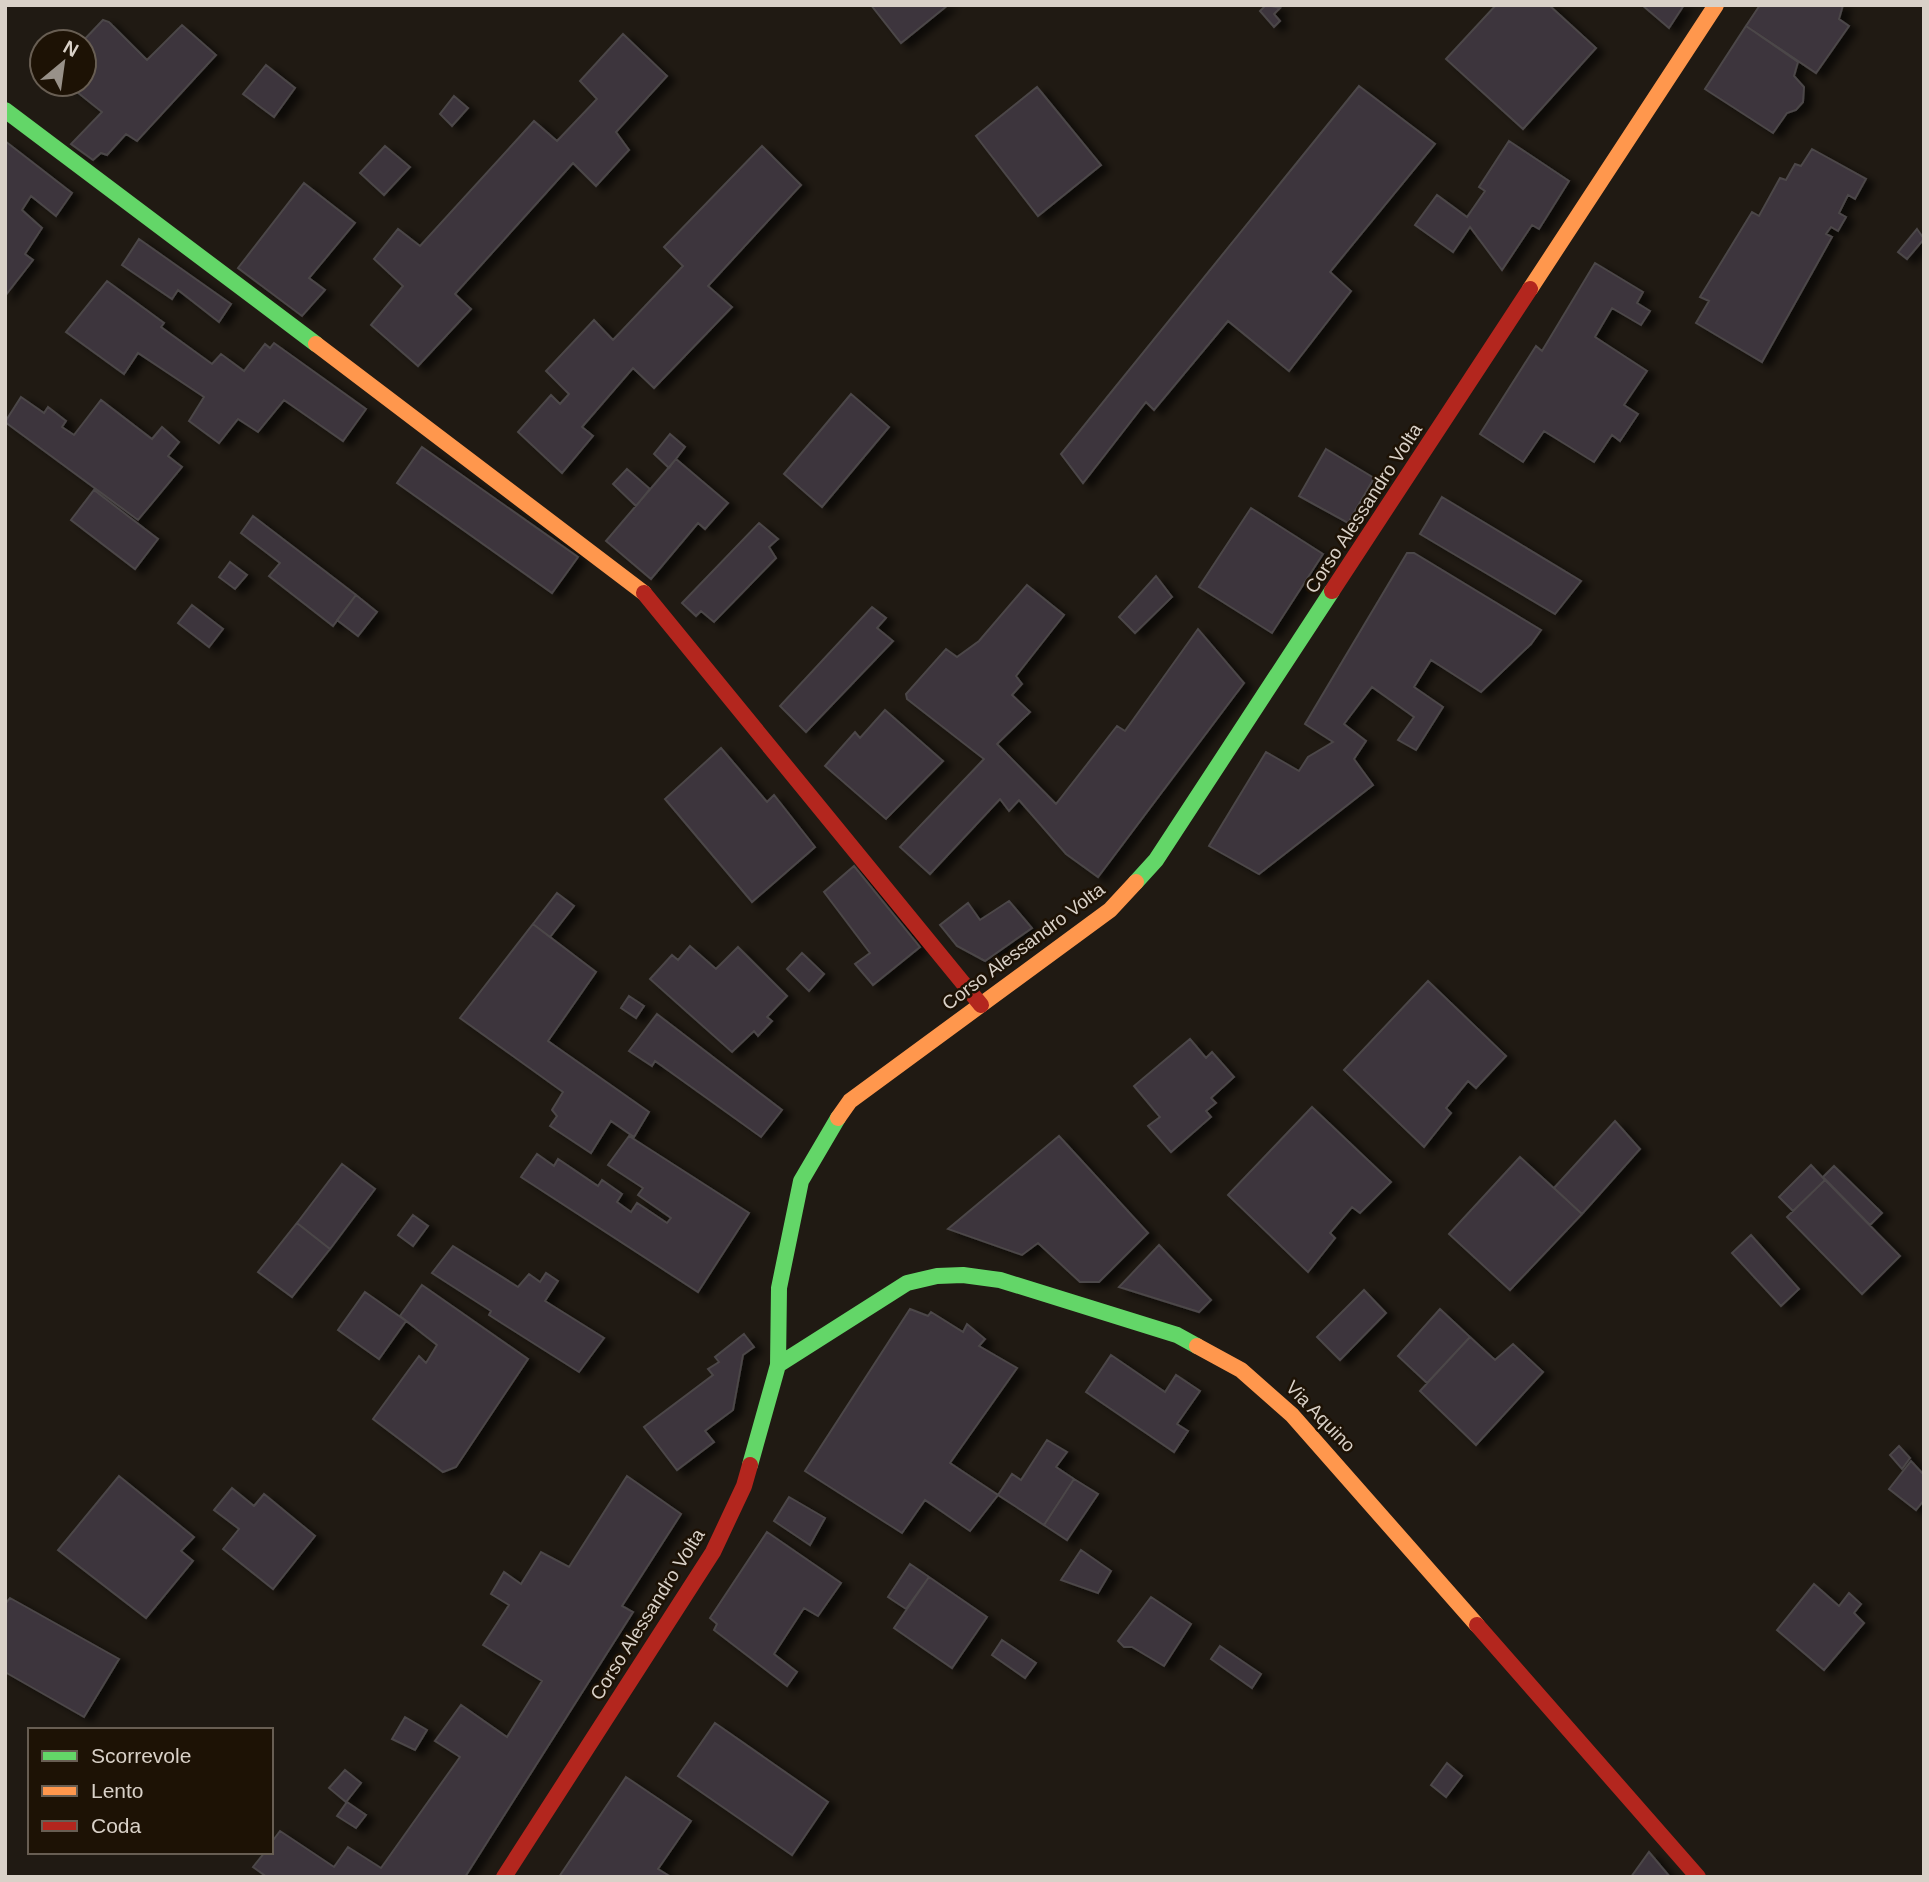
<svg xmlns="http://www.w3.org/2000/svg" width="1929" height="1882" viewBox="0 0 1929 1882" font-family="Arial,sans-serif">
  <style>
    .building { fill: #3d343c; stroke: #4c4748; stroke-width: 2; filter: url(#shadow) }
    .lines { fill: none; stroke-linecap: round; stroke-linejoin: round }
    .fast { stroke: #63d668; stroke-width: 16 }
    .slow { stroke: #ff974d; stroke-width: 16 }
    .jam { stroke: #b3261e; stroke-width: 16 }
    .labels { text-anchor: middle; stroke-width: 5; stroke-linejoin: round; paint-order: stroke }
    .street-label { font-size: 19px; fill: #d9d1c8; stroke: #1d1205 }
  </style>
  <defs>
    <filter id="shadow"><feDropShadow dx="8" dy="4.5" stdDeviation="3.5" flood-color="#0009"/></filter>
  </defs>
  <rect width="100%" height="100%" fill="#201a13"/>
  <path class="building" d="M871,5H948L901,43Z
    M1266,5L1280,8L1274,14L1280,21L1274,27L1260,11Z
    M1496,5H1549L1596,48L1523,129L1446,59Z
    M1642,5H1684L1669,28Z
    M1760,5H1843L1839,19L1849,26L1816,73L1746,26Z
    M103,20L109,22L147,60L182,25L216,55L137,141L126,134L107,155L101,153L93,160L71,144L102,112L67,84H84L82,42Z
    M1746,26L1798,62L1794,76L1804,87L1803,102L1796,110L1787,113L1773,133L1705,89Z
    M623,34L667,76L616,132L629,150L596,186L573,163L455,294L471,309L418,366L371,325L403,286L374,259L398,229L420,246L534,121L557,141L597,99L580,81Z
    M266,65L295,88L274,117L243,94Z
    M1359,86L1435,144L1330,272L1351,291L1289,371L1228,321L1154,410L1146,402L1083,483L1061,454Z
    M1037,87L1101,165L1038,216L976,136Z
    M454,96L468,108L452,126L440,114Z
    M5,141L72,193L56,216L31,196L22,210L42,228L25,254L33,260L5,296Z
    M1509,141L1569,181L1539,229L1532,225L1502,270L1470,227L1453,252L1415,225L1437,195L1467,217L1485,191L1479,187Z
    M385,146L410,167L384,195L360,173Z
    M762,146L801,185L708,286L732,307L654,388L633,368L582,427L593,436L562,473L518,432L551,395L560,404L569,394L546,371L594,320L613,340L683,266L664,247Z
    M1812,149L1866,179L1855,199L1848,195L1839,213L1846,217L1838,231L1831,227L1826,234L1832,237L1762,362L1696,323L1709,301L1700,297L1752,212L1759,216L1780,178L1786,180L1795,164L1801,166Z
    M304,183L355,223L309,278L325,290L302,316L238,268Z
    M1917,229L1924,239L1907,259L1898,252Z
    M139,239L231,304L219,322L178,290L172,299L122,265Z
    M1595,263L1643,292L1637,303L1650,311L1641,325L1612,308L1595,337L1647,371L1624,405L1638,414L1620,441L1612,435L1594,462L1544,431L1523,462L1480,434L1536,346L1542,351Z
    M107,281L164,323L161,327L212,364L221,354L244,371L265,344L270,348L274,343L366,409L343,441L284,400L258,432L238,419L219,443L189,421L204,397L138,353L124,374L66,332Z
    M851,394L889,427L822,507L784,474Z
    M21,397L44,413L48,407L66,421L62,427L74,435L101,400L152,439L162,427L179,442L168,456L182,467L138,520L5,422Z
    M670,434L685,447L669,468L654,454Z
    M422,447L578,557L552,593L397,483Z
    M1326,449L1374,478L1348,523L1299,496Z
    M676,459L728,503L705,529L698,523L651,579L606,541Z
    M627,469L650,489L636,506L613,484Z
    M94,490L158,539L135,569L71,520Z
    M1442,497L1581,581L1555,614L1420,534Z
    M1251,508L1323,554L1272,633L1199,587Z
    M253,516L356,595L333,626L269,576L280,563L241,533Z
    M759,523L778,539L769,547L776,558L714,622L701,611L696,616L682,603Z
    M1407,553H1414L1541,630L1531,644L1481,692L1431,660L1414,687L1443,707L1416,750L1398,740L1414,717L1372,687L1344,724L1366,741L1354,759L1373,785L1259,874L1209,846L1266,752L1299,771L1308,757L1333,742L1305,724Z
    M230,562L247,575L235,589L219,577Z
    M1156,576L1172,597L1135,633L1119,617Z
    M1027,585L1064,615L1016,676L1022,684L1012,695L1030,712L997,744L1056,804L1117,726L1125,731L1198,629L1244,683L1098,877L1066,854L1019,800L1009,811L1000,799L930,874L900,847L984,759L907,699L906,694L946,649L957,657L979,641Z
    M356,595L377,612L358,636L337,620Z
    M192,605L223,629L209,647L178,623Z
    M872,607L886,618L877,628L893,641L806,732L780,706Z
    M885,710L943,761L886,819L825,766L855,732L860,738Z
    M721,748L767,802L774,795L815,847L752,902L665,799Z
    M854,866L920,947L873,985L855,964L870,953L824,892Z
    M557,893L574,906L550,937L533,924Z
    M1009,901L1032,928L985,961L957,946L940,925L968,903L980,920Z
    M533,924L596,972L548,1041L649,1112L634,1137L611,1121L591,1153L550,1126L557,1116L552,1110L563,1092L460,1018Z
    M690,946L716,969L738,947L787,996L767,1017L772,1021L758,1036L754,1031L732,1052L650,979L672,955L678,960Z
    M802,953L824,974L809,991L787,969Z
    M1428,981L1506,1056L1476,1088L1468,1081L1446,1108L1451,1113L1424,1147L1344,1070Z
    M629,996L644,1006L636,1018L621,1008Z
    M657,1014L782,1110L761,1137L655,1061L652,1066L629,1051Z
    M1190,1039L1206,1058L1212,1052L1234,1077L1211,1098L1216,1103L1206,1111L1211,1117L1171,1152L1148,1126L1160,1117L1134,1086Z
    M1312,1107L1391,1182L1360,1213L1352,1207L1330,1233L1335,1238L1308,1272L1228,1195Z
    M1615,1121L1640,1149L1582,1214L1554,1188Z
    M629,1136L749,1213L698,1292L521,1177L537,1154L554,1166L558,1159L598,1186L602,1180L622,1194L617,1202L631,1212L637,1203L667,1223L671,1218L638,1195L643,1188L608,1165Z
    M1059,1136L1148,1233L1099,1282H1080L1038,1243L1022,1255L948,1229Z
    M1520,1157L1582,1214L1510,1290L1449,1234Z
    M342,1164L375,1189L330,1249L297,1223Z
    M1811,1165L1825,1180L1793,1211L1779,1197Z
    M1834,1166L1882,1213L1870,1225L1823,1177Z
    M1825,1180L1900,1256L1862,1294L1787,1217Z
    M413,1215L428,1226L413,1246L398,1235Z
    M297,1223L330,1249L292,1297L258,1272Z
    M1751,1235L1799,1289L1781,1306L1732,1253Z
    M1159,1245L1211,1300L1199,1312L1119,1287Z
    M453,1246L518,1287L529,1274L540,1282L546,1273L558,1281L545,1301L604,1338L579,1372L489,1315L491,1311L432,1273Z
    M422,1285L528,1359L456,1467L443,1472L373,1419L419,1356L426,1363L437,1345L400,1316Z
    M1364,1290L1386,1313L1340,1360L1317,1337Z
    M365,1292L406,1321L379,1359L338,1330Z
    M910,1309L928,1316L931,1312L963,1332L967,1324L985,1339L979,1346L1017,1368L950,1463L998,1495L970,1531L925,1500L902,1533L805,1471Z
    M1440,1309L1470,1337L1427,1383L1398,1356Z
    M744,1334L754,1347L743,1355L733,1410L705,1431L714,1442L677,1470L644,1427L713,1375L708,1369L719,1362L715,1357Z
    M1470,1337L1495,1360L1513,1344L1543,1372L1476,1445L1420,1391Z
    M1111,1355L1165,1392L1176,1375L1200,1391L1177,1424L1188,1431L1174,1452L1086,1392Z
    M1047,1440L1067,1452L1056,1467L1074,1479L1044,1525L998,1495L1012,1474L1021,1480Z
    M1899,1446L1910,1458L1902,1469L1890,1455Z
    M1911,1461L1924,1475V1500L1916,1510L1889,1489Z
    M119,1476L194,1537L181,1551L193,1561L146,1618L58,1550Z
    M627,1476L681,1514L622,1606L633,1612L465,1877H267L253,1867L265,1852H271V1843L280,1831L334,1867L348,1847L381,1868L460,1757L435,1741L461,1705L507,1737L542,1681L483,1645L509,1605L491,1594L504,1572L521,1584L541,1552L569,1567Z
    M1074,1479L1098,1494L1067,1540L1044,1525Z
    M232,1488L254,1506L264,1494L315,1536L273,1589L223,1549L239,1529L214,1510Z
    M789,1497L825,1518L810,1545L774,1521Z
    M767,1532L841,1583L818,1616L804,1608L774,1654L797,1672L787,1686L714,1630L717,1624L710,1618Z
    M1081,1550L1111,1571L1098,1593L1061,1580Z
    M910,1564L929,1577L906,1609L888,1597Z
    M929,1577L987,1617L952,1668L894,1628Z
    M1814,1584L1839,1606L1849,1593L1861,1604L1854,1613L1864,1623L1824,1670L1777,1630Z
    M1151,1597L1191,1624L1164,1666L1132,1647H1124L1118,1641Z
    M10,1598L119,1659L84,1717L5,1672V1604Z
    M1002,1640L1036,1663L1025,1678L992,1655Z
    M1220,1646L1261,1674L1252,1688L1211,1659Z
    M405,1717L427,1730L415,1750L392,1739Z
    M715,1723L828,1802L792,1855L678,1776Z
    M1447,1763L1462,1776L1446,1797L1431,1785Z
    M345,1770L361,1783L346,1802L329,1788Z
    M626,1777L691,1821L658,1869L671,1877H559Z
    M347,1802L366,1815L356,1828L337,1816Z
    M1649,1852L1670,1877H1631Z"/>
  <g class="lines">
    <path class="fast" d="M5,110L316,344
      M1136,882L1156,860L1332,591
      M778,1365L907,1283L937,1276L963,1275L1000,1280L1177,1335L1197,1346
      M750,1465L778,1365L779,1288L801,1181L838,1118"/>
    <path class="slow" d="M1530,289L1716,5
      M316,344L644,593
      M838,1118L850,1101L1110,910L1136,882
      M1197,1346L1241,1370L1292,1415L1477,1625"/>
    <path class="jam" d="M1332,591L1530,289
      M644,593L981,1005
      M1477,1625L1698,1877
      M504,1877L713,1552L744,1486L750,1465"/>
  </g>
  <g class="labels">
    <g class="street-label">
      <text transform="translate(1363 508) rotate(-57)" y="7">Corso Alessandro Volta</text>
      <text transform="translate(1023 946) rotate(-37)" y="7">Corso Alessandro Volta</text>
      <text transform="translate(1321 1416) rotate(46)" y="7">Via Aquino</text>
      <text transform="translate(647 1614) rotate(-58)" y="7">Corso Alessandro Volta</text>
    </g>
  </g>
  <rect width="1929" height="1882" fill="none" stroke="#d9d1c8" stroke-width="14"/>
  <rect x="28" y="1728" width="245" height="126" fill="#1d1205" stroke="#685e53" stroke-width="2"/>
  <rect x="42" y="1751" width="35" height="10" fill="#63d668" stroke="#685e53" stroke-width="2"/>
  <text x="91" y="1763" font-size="21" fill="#d9d1c8">Scorrevole</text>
  <rect x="42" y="1786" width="35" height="10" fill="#ff974d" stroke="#685e53" stroke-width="2"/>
  <text x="91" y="1798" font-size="21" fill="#d9d1c8">Lento</text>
  <rect x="42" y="1821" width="35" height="10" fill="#b3261e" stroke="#685e53" stroke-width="2"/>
  <text x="91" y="1833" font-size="21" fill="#d9d1c8">Coda</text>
  <g transform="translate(63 63) rotate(29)"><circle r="33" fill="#1d1205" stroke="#685e53" stroke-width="2"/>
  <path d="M0-5L12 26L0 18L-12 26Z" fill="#989189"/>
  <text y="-10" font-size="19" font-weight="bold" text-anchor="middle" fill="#d9d1c8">N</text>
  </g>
</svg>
